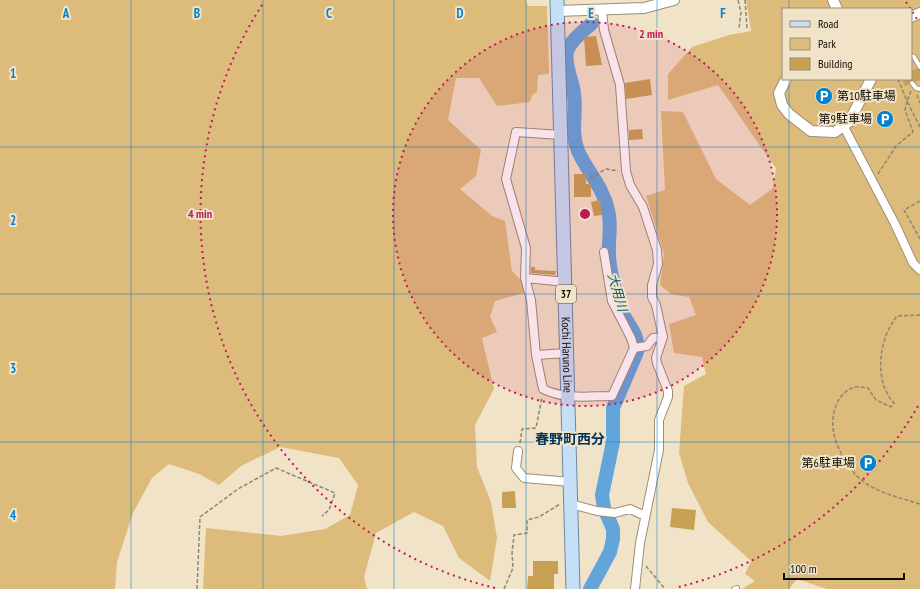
<svg xmlns="http://www.w3.org/2000/svg" width="920" height="589" viewBox="0 0 920 589" font-family="'PT Sans Narrow','Noto Sans JP',sans-serif">
  <style>
    .green { fill: #ddbb7a; fill-rule: evenodd }
    .lines { fill: none; stroke-linecap: round; stroke-linejoin: round }
    .river { stroke: #61a5db; stroke-width: 14 }
    .building { fill: #c7a054 }
    .service-casing { stroke: #9c8e76; stroke-width: 6 }
    .minor-casing { stroke: #9c8e76; stroke-width: 10 }
    .tertiary-casing { stroke: #9c8e76; stroke-width: 12 }
    .primary-casing { stroke: #6d899d; stroke-width: 15 }
    .path { stroke: #8f8572; stroke-width: 1.5; stroke-dasharray: 4 2; stroke-linecap: butt }
    .service { stroke: #fff; stroke-width: 4 }
    .minor { stroke: #fff; stroke-width: 8 }
    .tertiary { stroke: #fff; stroke-width: 10 }
    .primary { stroke: #c5e0f6; stroke-width: 13 }
    .grid { fill: none; stroke: #0383cb; stroke-width: 1; stroke-opacity: 0.55 }
    .ring { fill: none; stroke: #c2185b; stroke-width: 2; stroke-dasharray: 2 4 }
    .labels { text-anchor: middle; stroke-width: 4; stroke-linejoin: round; paint-order: stroke }
    .shield { fill: #f1e3c8; stroke: #544c3f; stroke-width: 1 }
    .shield-label { font-size: 11px; font-weight: bold; fill: #100c04 }
    .poi-label { font-size: 12px; fill: #100c04; stroke: #f1e3c8; text-anchor: end }
    .street-label { font-size: 12px; fill: #100c04; stroke: #f1e3c8 }
    .water-label { font-size: 13px; font-style: italic; fill: #04598b; stroke: #f1e3c8 }
    .quarter-label { font-size: 14px; font-weight: bold; fill: #003456; stroke: #f1e3c8 }
    .grid-label { font-size: 13px; text-anchor: middle; font-weight: bold; fill: #0383cb; stroke: #f1e3c8; stroke-width: 4; stroke-linejoin: round; paint-order: stroke }
    .centre { fill: #c2185b; stroke: #f1e3c8; stroke-width: 2 }
    .ring-label { font-size: 12px; text-anchor: middle; font-weight: bold; fill: #c2185b; stroke: #f1e3c8; stroke-width: 4; stroke-linejoin: round; paint-order: stroke }
  </style>
  <rect width="100%" height="100%" fill="#f1e3c8"/>
  <path class="green" d="M0,0H526L528,6H547L549,74L538,75L537,92L532,95L530,102L497,106L479,78H456L448,120L481,150L476,176L460,189L492,216L505,221L512,271L521,280L524,293L495,301L490,317L497,332L482,338L494,389L475,425L477,467L491,502L497,538L490,581L459,558L443,526L414,512L376,533L364,577L367,589H203L206,528L281,536L325,529L350,515L358,485L339,458L280,447L241,466L219,485L199,474L169,464L152,478L133,513L117,562L115,589H0Z
    M746,0H920V589H827L797,579L789,589H742L755,581L745,574L751,561L708,522L688,483L679,453L684,386L706,374L702,357L674,353L669,324L696,315L689,297L671,294L660,285L664,254L646,196L665,190L661,111L683,112L716,179L750,205L773,188L776,168C755,141 738,112 718,85L668,100V74L692,47L729,35L751,31ZM783,9H911V79H783Z"/>
  <g class="lines">
    <path class="river" d="M590,589L610,552L613,539V529L604,508L602,495L613,442V408L637,352C640,333 626,324 620,308C616,296 609,267 609,255C608,240 612,225 608,210C603,187 587,171 578,151C570,130 577,115 574,94C573,81 564,65 567,52C570,40 584,31 592,23"/>
  </g>
  <path class="building" d="M596,36L602,65L586,66L584,37Z
    M917,68L920,70V80L915,82L911,80L909,84L905,86L902,79H911V71Z
    M650,79L652,95L626,99L625,83Z
    M642,129L643,139L629,140V130Z
    M574,174H586V184H591V197H574Z
    M600,200L602,215L594,216L591,202Z
    M531,267H535V270L556,271L555,275L531,273Z
    M515,491L516,508H502V492Z
    M672,508L696,510L694,530L670,527Z
    M533,561H558V574H554V589H527L528,576H533Z"/>
  <g class="lines">
    <defs>
      <path id="service" d="M911,56L914,57L920,67
        M912,83L916,88L920,89
        M734,589L737,588"/>
      <path id="minor" d="M602,10L604,30L620,85L626,171L630,185L643,207L657,250L658,264L652,285V297L656,305L663,337L656,358L657,363L668,391V397L659,420V450L640,543L635,589
        M844,127L895,224L913,263L920,270
        M561,135L516,132L506,179L526,248L525,278L566,282
        M525,278L531,300L536,355L567,353
        M634,348L647,346L653,338L663,337
        M536,355L543,389C565,400 589,396 612,396L634,348L631,338L612,301L604,252
        M518,451L516,468L524,478L571,482
        M571,504L597,511L615,513L630,509L645,516"/>
      <path id="tertiary" d="M833,0L837,9
        M557,11L644,8L674,0
        M911,17L920,13
        M786,79L779,93L782,105L789,114L811,131L835,132L849,122L871,79"/>
      <g id="primary">
        <path id="s1" d="M557,0L573,589"/>
      </g>
    </defs>
    <use href="#service" class="service-casing"/>
    <use href="#minor" class="minor-casing"/>
    <use href="#tertiary" class="tertiary-casing"/>
    <use href="#primary" class="primary-casing"/>
    <path class="path" d="M738,0L741,12L739,29
      M745,0L747,28
      M911,91L907,101L920,127
      M917,95L920,103
      M878,174L896,146L913,132L905,110L907,101L898,79
      M590,178L606,169L618,171
      M920,201L904,210L920,239
      M920,315L897,316C879,338 873,381 894,403L891,407L876,400L868,388C864,388 860,386 856,387C835,391 829,420 835,438C838,450 847,465 856,475C872,492 898,497 920,504
      M520,443L522,429L536,428L542,397
      M646,566L665,589
      M197,589L200,517L238,489L276,468L335,493L329,510L322,516
      M504,589L513,568L512,553L514,535L527,533V520L539,517L560,504"/>
    <use href="#service" class="service"/>
    <use href="#minor" class="minor"/>
    <use href="#tertiary" class="tertiary"/>
    <use href="#primary" class="primary"/>
  </g>
  <path class="grid" d="M131,0V589M263,0V589M394,0V589M526,0V589M657,0V589M789,0V9M789,79V589M0,147H920M0,294H920M0,442H920"/>
  <circle cx="585" cy="214" r="192" fill="#c2185b" fill-opacity=".12"/>
  <g class="ring">
    <circle cx="585" cy="214" r="192"/>
    <path d="M918 406A385 385 0 0 1 675 588M495 588A385 385 0 0 1 264 2M906 2A385 385 0 0 1 918 21"/>
  </g>
  <defs>
    <symbol id="parking-disc" viewBox="-11 -11 22 22"><circle r="9.5" fill="#0383cb" stroke="#f1e3c8"/><path d="M-3.5-5.5H1a3.5 3.5 0 0 1 0 7H-1V5.5H-3.5ZM-1-3.4V-.6H.8a1.4 1.4 0 0 0 0-2.8Z" fill="#fff"/></symbol>
  </defs>
  <g fill-rule="evenodd">
    <use href="#parking-disc" x="814" y="86" width="20" height="20"/>
    <use href="#parking-disc" x="875" y="109" width="20" height="20"/>
    <use href="#parking-disc" x="858" y="453" width="20" height="20"/>
  </g>
  <g class="labels">
    <rect class="shield" x="556" y="285" width="20" height="18" rx="3"/>
    <g class="shield-label">
      <text x="566" y="298">37</text>
    </g>
    <g class="poi-label">
      <text x="837" y="100" text-anchor="start">第10駐車場</text>
      <text x="872" y="123">第9駐車場</text>
      <text x="855" y="467">第6駐車場</text>
    </g>
    <g class="street-label">
      <text dy="4" stroke="none"><textPath href="#s1" startOffset="355">Kochi Haruno Line</textPath></text>
    </g>
    <g class="water-label">
      <text transform="translate(618 292) rotate(74)" y="5">大用川</text>
    </g>
    <g class="quarter-label">
      <text x="570" y="444">春野町西分</text>
    </g>
  </g>
  <g class="grid-label">
    <text x="66" y="18">A</text>
    <text x="197" y="18">B</text>
    <text x="329" y="18">C</text>
    <text x="460" y="18">D</text>
    <text x="591" y="18">E</text>
    <text x="723" y="18">F</text>
    <text x="13" y="78">1</text>
    <text x="13" y="225">2</text>
    <text x="13" y="373">3</text>
    <text x="13" y="520">4</text>
  </g>
  <circle cx="585" cy="214" r="6" class="centre"/>
  <g class="ring-label">
    <text x="651" y="38">2 min</text>
    <text x="200" y="218">4 min</text>
  </g>
  <rect x="782" y="8" width="130" height="72" fill="#f1e3c8" stroke="#978d7a"/>
  <rect x="790" y="21" width="20" height="6" fill="#c5e0f6" stroke="#978d7a"/>
  <text x="818" y="28" font-size="12" fill="#100c04">Road</text>
  <rect x="790" y="38" width="20" height="12" fill="#ddbb7a" stroke="#978d7a"/>
  <text x="818" y="48" font-size="12" fill="#100c04">Park</text>
  <rect x="790" y="58" width="20" height="12" fill="#c7a054" stroke="#978d7a"/>
  <text x="818" y="68" font-size="12" fill="#100c04">Building</text>
  <path d="M784 573v6h120v-6" fill="none" stroke="#100c04" stroke-width="2"/>
  <text x="790" y="573" font-size="12" fill="#100c04" stroke="#f1e3c8" stroke-width="3" paint-order="stroke">100 m</text>
</svg>
